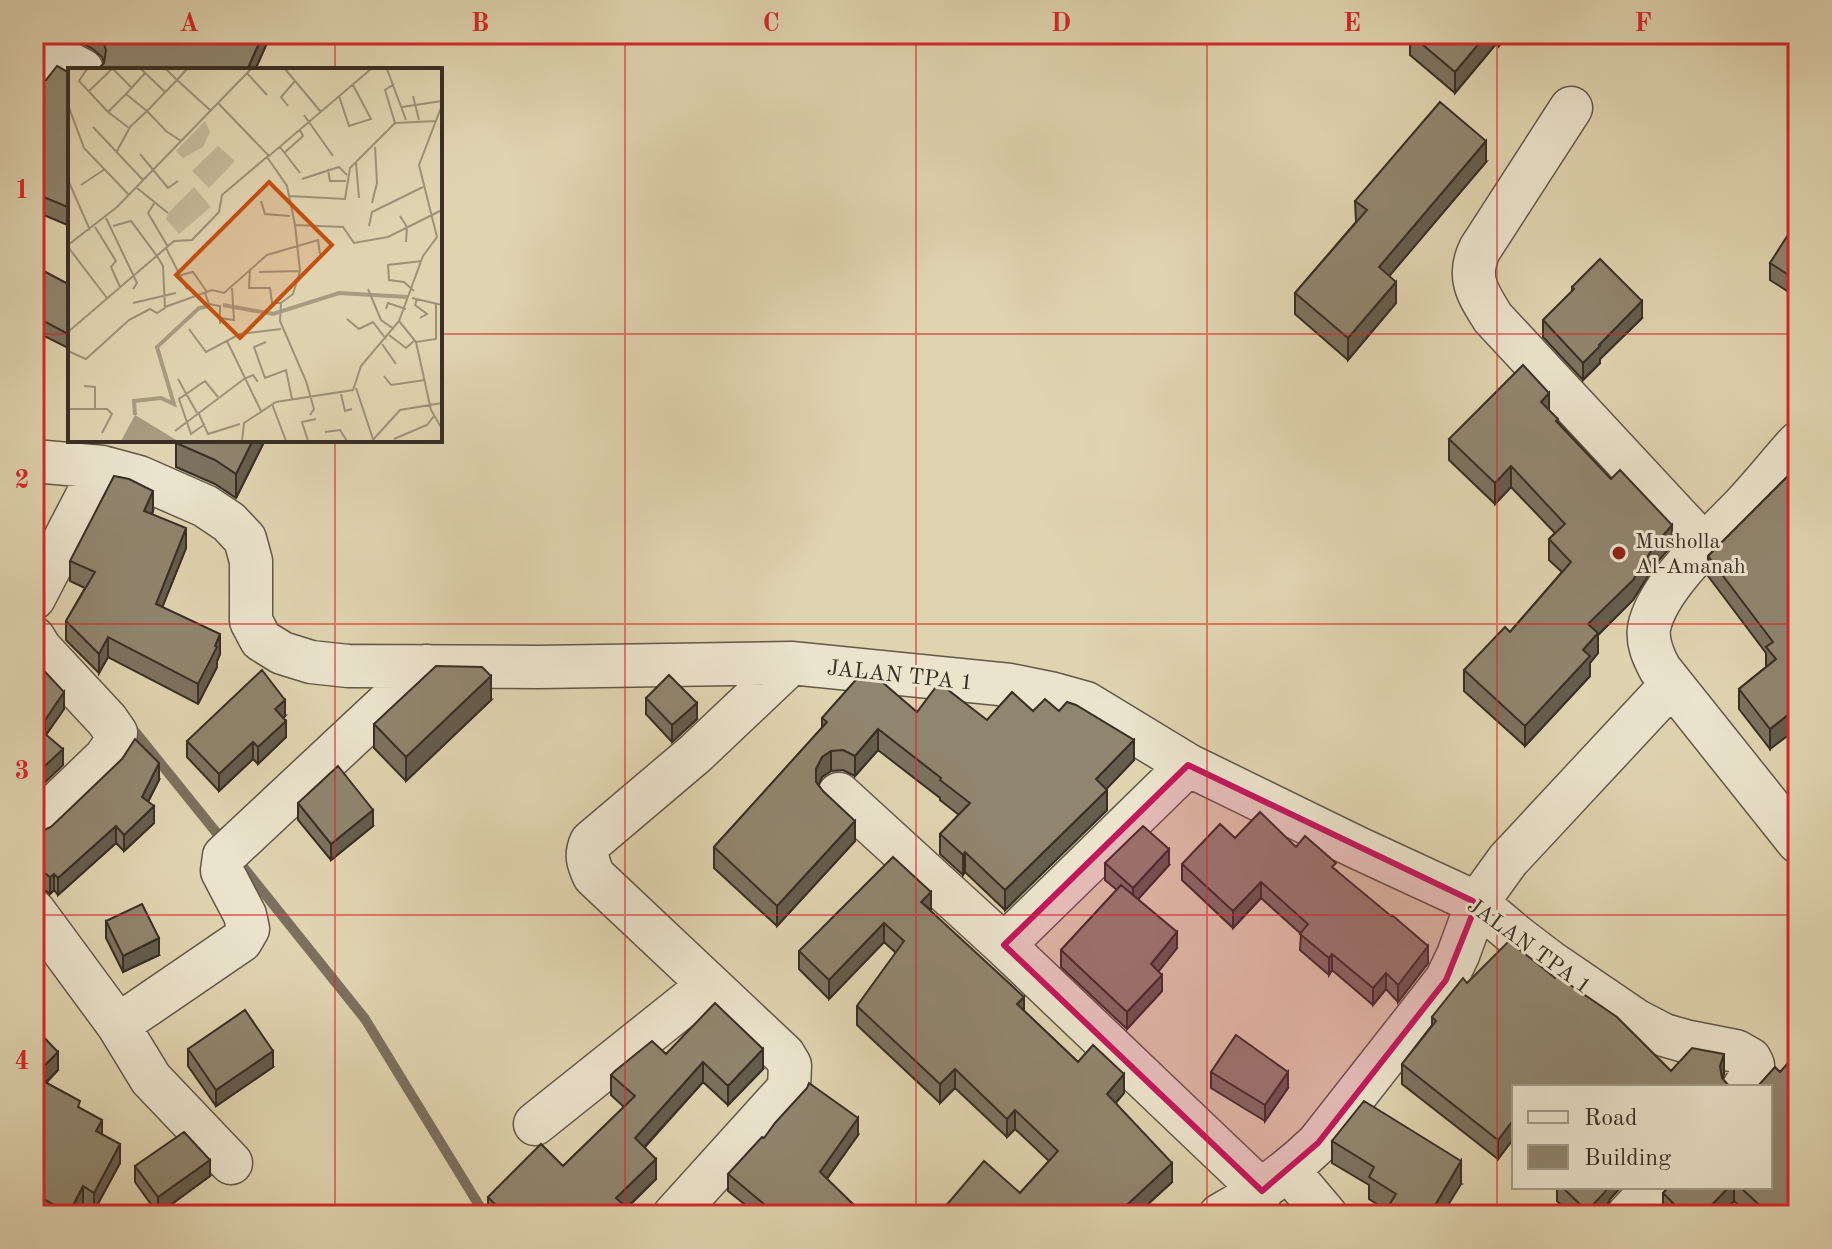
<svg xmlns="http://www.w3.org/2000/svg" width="1832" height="1249" viewBox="0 0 1832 1249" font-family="'Old Standard TT',serif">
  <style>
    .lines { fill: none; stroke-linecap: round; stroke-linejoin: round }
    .stream { stroke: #7b705d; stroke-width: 10 }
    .minor-casing { stroke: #635848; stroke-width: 45 }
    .minor { stroke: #ebe3cc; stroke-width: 42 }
    .wall { fill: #7c725f; stroke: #392f26; stroke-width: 2 }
    .shaded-wall { fill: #655d4d; stroke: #392f26; stroke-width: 2 }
    .building { fill: #90856e; stroke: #392f26; stroke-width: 2 }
    .marked { fill: #c2185b; fill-opacity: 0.2; stroke: #c2185b; stroke-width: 6; stroke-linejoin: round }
    .grid { fill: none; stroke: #d62828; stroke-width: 2; stroke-opacity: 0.55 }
    .poi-dot { fill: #8f2418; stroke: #ebe3cc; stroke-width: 3 }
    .labels { text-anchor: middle; stroke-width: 6; stroke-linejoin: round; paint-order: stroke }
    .poi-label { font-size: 22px; fill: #392f26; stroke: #ebe3cc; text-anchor: start }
    .street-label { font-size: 22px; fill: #392f26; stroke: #ebe3cc }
    .inset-river { fill: none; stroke: #a79c81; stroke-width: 4 }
    .inset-road { fill: none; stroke: #9d9279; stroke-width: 2 }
    .view { fill: #c55111; fill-opacity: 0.15; stroke: #c55111; stroke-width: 4 }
    .inset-edge { fill: none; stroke: #392f26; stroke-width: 4 }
    .neatline { fill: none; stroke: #d62828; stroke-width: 3 }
    .grid-label { font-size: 26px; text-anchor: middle; font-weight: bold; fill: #d62828 }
  </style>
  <rect width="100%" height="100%" fill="#e0d4b0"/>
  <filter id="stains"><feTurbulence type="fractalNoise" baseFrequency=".0025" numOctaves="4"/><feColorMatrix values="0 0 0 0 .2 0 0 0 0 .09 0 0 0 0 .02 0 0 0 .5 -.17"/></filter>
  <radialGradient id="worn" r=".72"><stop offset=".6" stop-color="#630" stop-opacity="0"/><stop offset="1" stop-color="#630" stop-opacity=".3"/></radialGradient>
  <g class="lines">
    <path class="stream" d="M128,723L224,842
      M236,858L365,1019L485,1215"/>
    <defs>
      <path id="minor" d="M46,51L82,70
        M34,77L56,34
        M1571,108L1480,249C1466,277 1478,294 1493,318L1704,545
        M1798,443C1779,464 1761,487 1741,508C1712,538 1657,587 1649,628C1647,643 1653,656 1660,669L1798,842
        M34,461L102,467L139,477L205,506L229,522L245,539L251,561V621L261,640L282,653L311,662L348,666L538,667L791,663L1010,685L1050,693L1086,703L1188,765L1358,848L1477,903L1515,935L1549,961L1637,1021L1664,1035L1685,1041L1736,1051L1750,1059L1753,1065V1073L1744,1087
        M34,598L102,467
        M34,638L40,648L107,720L116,733L114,745L105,758L34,826
        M839,794L1004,945L1262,1191
        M34,911L118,1025L241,941L248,929L245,915L222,871L224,856L427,666
        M1004,945L1188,765
        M118,1025L151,1079L231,1163
        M535,1124L709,985
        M1288,1170L1326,1215
        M674,1215L789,1088L790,1065L784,1055L594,876C588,863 585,855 591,842L696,753L791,663
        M1220,1215C1256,1195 1288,1172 1318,1143L1446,980L1458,955L1477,903L1508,860L1672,684
        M1628,1215L1654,1187"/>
    </defs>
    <use href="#minor" class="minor-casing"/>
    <use href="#minor" class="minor"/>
  </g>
  <path class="wall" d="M78,34H271L255,70L104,63L102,57L93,49L78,41Z
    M1410,34H1509L1499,46L1496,44L1455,93L1410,55Z
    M70,73V226L34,211V83Z
    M1486,162L1389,276L1396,303L1348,360L1295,314V293L1356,222L1355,201Z
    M1798,230V298L1770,280V263Z
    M34,266L70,285V349L34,331Z
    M1572,287L1642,318L1600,359V363L1583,380L1543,337V320L1572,292Z
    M1549,411L1558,422L1672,545L1654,566L1633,600L1598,635V653L1590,663V676L1525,746L1464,691V670L1510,632L1562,572L1549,560V539L1555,533L1511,487L1495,504L1449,460V439Z
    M177,440H265L236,498L215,484L176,467V443Z
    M1798,466L1770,749L1739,709V689L1766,667V653L1708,576V556Z
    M153,511L152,515L186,548L162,607L220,654L217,661V667L198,704L108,657L99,673L66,640V621L85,588L70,581V561Z
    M34,660L64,709L46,735L63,765L34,729Z
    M646,698L697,719L672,742L646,714Z
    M491,700L406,781L374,748V724Z
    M1033,711H1059L1134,760L1106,789L1107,810L1005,910L965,872L963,875L940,854V834L959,815L940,800V798L878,750L855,776L843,770L831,771L822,777L818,784L855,841L777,926L714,868V847L822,728V718L917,712L987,720Z
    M285,716L283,718L286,737L258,764L253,759L219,791L187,757V741Z
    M159,780L148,802L154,823L124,851L116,843L58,895L54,890L50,894L43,889L34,887V833L40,832Z
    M298,803L373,826L331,860L298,820Z
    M1235,838L1296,847L1336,870L1428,963L1398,1002L1386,989L1373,1005L1332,970L1329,975L1300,950L1301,934L1261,898L1233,928L1182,880V864Z
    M1105,863L1169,865L1138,899L1177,948L1158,971L1162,991L1127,1029L1061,967V950L1117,890L1105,880Z
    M931,892V911L1024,1011L1078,1062L1124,1093L1116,1103L1172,1182L1136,1215H938L1020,1193L1049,1161L1015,1129L1007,1137L955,1088L940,1103L857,1025V1006L896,953L884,942L829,999L799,969V951Z
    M106,921L159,955L123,972L106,938Z
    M1467,983L1671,1071L1724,1073L1723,1078L1514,1087V1138L1498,1159L1402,1084V1064L1432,1025V1017Z
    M34,1027L58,1070L46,1083L80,1108L102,1135L120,1163L94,1211L83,1205L78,1215H34Z
    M188,1049L273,1067L216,1106L188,1066Z
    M666,1054L763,1069L728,1105L703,1082L645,1147L656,1179L627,1208L635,1215H488V1197L563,1166L624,1107L611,1095V1075Z
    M1211,1072L1288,1088L1265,1121L1211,1088Z
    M858,1135L827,1179L864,1215H758L728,1191V1174Z
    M1332,1141L1461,1184L1386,1210L1369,1199V1185L1332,1163Z
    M135,1166L210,1176L158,1214L135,1182Z
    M1557,1187H1621L1610,1199L1605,1211L1601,1215H1571L1557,1201Z
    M1669,1187H1770L1798,1215H1749L1734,1201L1721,1215H1666L1663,1212V1193Z"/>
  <path class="shaded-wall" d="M263,34H271L255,70H247Z
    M1487,34H1496V44L1455,93V72Z
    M1499,34H1509L1499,46Z
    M1486,141V162L1379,288V267Z
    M1396,282V303L1348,360V338Z
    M1642,301V318L1600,359V363L1583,380V363L1599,345Z
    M1549,393V414L1541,402Z
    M253,440H265L236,498V474Z
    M1511,466V487L1495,504V483Z
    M153,491V511L144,531V511Z
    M1672,525V545L1654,566L1633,600L1598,635V653L1590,663V676L1525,746V726L1583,650L1588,624Z
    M186,528V548L156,623V604Z
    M220,634V654L217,661V667L198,704V684Z
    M108,637V657L99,673V654Z
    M491,676V700L406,781V757Z
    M64,692V709L45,736V720Z
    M285,700V716L275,726V709Z
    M697,703V719L672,742V725Z
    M1798,707V728L1770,749V729Z
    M286,721V737L258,764V747Z
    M878,729V750L855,776V756Z
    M1134,740V760L1096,800V779Z
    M253,742V759L219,791V774Z
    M63,749V765L34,793V776Z
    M831,751V771L822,777L816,790V769L822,757Z
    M159,763V780L142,813V797Z
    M1107,790V810L1005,910V890Z
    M154,806V823L124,851V835Z
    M373,810V826L331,860V844Z
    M855,821V841L777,926V906Z
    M116,826V843L58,895V878Z
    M1169,849V865L1133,905V888Z
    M965,852V872L963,875V855Z
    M54,874V890L50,894V877Z
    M1261,882V898L1233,928V911Z
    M931,892V910L921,902Z
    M884,923V942L829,999V980Z
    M1177,932V948L1151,981V964Z
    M159,938V955L123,972V956Z
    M1428,946V963L1398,1002V985Z
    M1332,954V970L1329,975V958Z
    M1386,973V989L1373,1005V988Z
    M1162,975V991L1127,1029V1012Z
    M1024,997V1016L1017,1004Z
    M763,1049V1069L728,1105V1086Z
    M273,1051V1067L216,1106V1090Z
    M58,1052V1070L34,1094V1076Z
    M1724,1054V1073L1720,1085V1066Z
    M703,1062V1082L635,1157V1138Z
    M955,1069V1088L940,1103V1084Z
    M1288,1072V1088L1265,1121V1105Z
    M1124,1074V1093L1107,1113V1094Z
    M1015,1110V1129L1007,1137V1119Z
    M858,1118V1135L820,1188V1172Z
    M1514,1119V1138L1498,1159V1140Z
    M102,1120V1139L96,1131Z
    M120,1144V1163L94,1211V1193Z
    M656,1159V1179L619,1215L616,1198Z
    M210,1160V1176L158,1214V1197Z
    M1461,1161V1184L1442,1215L1434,1207Z
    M1172,1163V1182L1136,1215H1116Z
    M83,1186V1205L78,1215H69Z
    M1607,1187H1621L1610,1199L1605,1211L1601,1215H1587V1211Z
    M1729,1187H1734V1201L1721,1215H1702Z
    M40,1197V1215H34V1206Z"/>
  <path class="building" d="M97,34H263L247,70H97L104,63L106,50L102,39Z
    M1410,34H1487L1455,72Z
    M57,66L70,73V208L34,193V83L46,80Z
    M1440,102L1486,141L1379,267L1396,282L1348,338L1295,293L1367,210L1355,201Z
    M1793,227L1798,230V281L1770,263Z
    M1600,259L1642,301L1599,345L1600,346L1583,363L1543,320L1574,289L1572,287Z
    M34,266L70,285V335L34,316Z
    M1523,365L1549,393L1541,402L1558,419L1556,421L1611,479L1620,470L1672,525L1654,546L1633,580L1588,624L1598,633L1583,650L1590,656L1525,726L1464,670L1505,627L1510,632L1571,562L1549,539L1565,524L1511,466L1495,483L1449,439Z
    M177,440H253L236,474L215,460L176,443Z
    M1798,466V707L1770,729L1739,689L1776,659L1766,647L1773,642L1708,556Z
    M114,476L129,479L153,491L144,511L186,528L156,604L220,634L215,646L217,647L198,684L108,637L99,654L66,621L95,572L70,561Z
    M34,660L64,692L45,720L34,712Z
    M436,666L482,667L491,676L406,757L374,724Z
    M262,670L285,700L275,709L286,721L258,747L253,742L219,774L187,741Z
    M861,674L874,675L917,712L939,683L987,720L1012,692L1033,711L1045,699L1059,711L1067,702L1076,705L1134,740L1096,779L1107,790L1005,890L965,852L963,855L940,834L970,803L940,780L941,778L878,729L855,756L843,750L831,751L822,757L816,769V782L823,791L855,821L777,906L714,847L827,722L822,718Z
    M669,675L697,703L672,725L646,698Z
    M38,728L63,749L34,776V732Z
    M135,739L159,763L142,797L154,806L124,835L116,826L58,878L54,874L50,877L43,872L34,871V833L40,832L51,827L122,759Z
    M338,766L373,810L331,844L298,803Z
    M1260,812L1296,847L1305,836L1336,863L1332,867L1391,916L1392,915L1428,946L1398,985L1386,973L1373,988L1332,954L1329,958L1300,934L1308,924L1261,882L1233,911L1182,864L1220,824L1235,838Z
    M1143,826L1169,849L1133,888L1105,863Z
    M893,857L931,892L921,902L1024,997L1017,1004L1078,1062L1093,1045L1124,1074L1107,1094L1172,1163L1116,1215L1109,1208L1103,1215H938L984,1161L1020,1193L1058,1151L1015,1110L1007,1119L955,1069L940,1084L857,1006L904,941L884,923L829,980L799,951Z
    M1121,885L1177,932L1151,964L1162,975L1127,1012L1061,950Z
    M142,904L159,938L123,956L106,921Z
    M1509,941L1555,978L1557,976L1617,1017L1671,1071L1692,1048L1724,1054L1720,1066L1722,1078L1730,1087H1514V1119L1498,1140L1402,1064L1436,1021L1432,1017L1463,978L1467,983Z
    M715,1003L763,1049L728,1086L703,1062L635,1138L656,1159L616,1198L635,1215H505L488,1197L541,1144L563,1166L635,1096L611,1075L615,1071L652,1041L666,1054Z
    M245,1010L273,1051L216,1090L188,1049Z
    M34,1027L58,1052L34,1076Z
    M1236,1035L1288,1072L1265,1105L1211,1072Z
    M1798,1052V1215H1770L1740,1187H1770V1087H1757L1775,1067L1780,1072Z
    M34,1076L80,1101L78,1107L102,1120L96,1131L120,1144L94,1193L83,1186L69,1213L40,1197L34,1206Z
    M809,1083L858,1118L820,1172L864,1215H777L728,1174L762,1137L764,1138L775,1123L807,1088Z
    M1364,1101L1461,1161L1434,1207L1448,1215H1383L1396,1194L1369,1177L1374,1167L1332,1141Z
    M184,1132L210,1160L158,1197L135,1166Z
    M1562,1187H1607L1605,1192L1587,1211Z
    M1669,1187H1729L1702,1215H1685L1663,1193Z"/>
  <path class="marked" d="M1188,765L1477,903L1446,980L1318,1143L1262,1191L1004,945Z"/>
  <path class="grid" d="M335,34V70M625,34V1215M916,34V1215M1207,34V1215M1497,34V1215M34,334H70M440,334H1798M335,440V1215M34,624H1798M34,915H1798"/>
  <circle class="poi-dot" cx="1619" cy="553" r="8"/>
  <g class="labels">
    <g class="poi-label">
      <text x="1635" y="548">Musholla<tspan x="1635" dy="25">Al-Amanah</tspan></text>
    </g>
    <g class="street-label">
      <text transform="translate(900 674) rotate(6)" y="8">JALAN TPA 1</text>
      <text transform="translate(1530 945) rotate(36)" y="8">JALAN TPA 1</text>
    </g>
  </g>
  <g transform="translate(68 68)">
    <rect width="374" height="374" fill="#e0d4b0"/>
    <path d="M137,53L142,64L135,79L115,90L108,83ZM150,78L167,93L141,120L124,103ZM126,119L143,139L111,166L98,151L100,145Z" fill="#c4b899"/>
    <path d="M67,347L72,350L110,373H53Z" fill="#a79c81"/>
    <path class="inset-river" d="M155,237L205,246L271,225L340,229M67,347L66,333L93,330L106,336L89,279L131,240L141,238"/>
    <path class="inset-road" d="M19,1L11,13L40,44M45,1L63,19M73,1L97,24M98,1L109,12L119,1M217,1L253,44M319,1L338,52M179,5L199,27M326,16L317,22L327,55M20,24L44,1M58,26L77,5M271,28L281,58L303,51L285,17M345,28L351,52M150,35L201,88L303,1M0,37L16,80L61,127M220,38L213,29L227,13M334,39L374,33M236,47L265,88M25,59L75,112M113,73L98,63L79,43L58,26L40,44L61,60L79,43L109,12L142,42M212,79L232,105M48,85L62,59M216,85L235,68L232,62M72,86L100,120L110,113M199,89L219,118L227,157L232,203L225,226L213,235L212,253L238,313L246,341L242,347M288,95L291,130M260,101L262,113H278M234,111L271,99L279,107M0,112L22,162M13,117L37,101M69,120L100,145M221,128L277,131L282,100L327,55L368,53M193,133L197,146L222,148M87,134L80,145L100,179M304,135L309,115L307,79M332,148L339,159L338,174M38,150L69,215L65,221M227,157L275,159L286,175L320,169L374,142M301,158L304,144L355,119M27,159L48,193L43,199L52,219M0,177L49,139L183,1M0,179L39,230M98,180L119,221M182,201L181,220H202L204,235H213M191,204L232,203M113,207L125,204L139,224M300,221L313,252L326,261M346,223L336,214L321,212L320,197L354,193M137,225L141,236L152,238V256M344,230L374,237M349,231L347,237L359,246L352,250M65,235L108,225M97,239L144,222L156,225L199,187L250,172L252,186M318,241L320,235L338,241M152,250L166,252L164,220M279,251L291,261L305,254L318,271M331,253L348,274L363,342L374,361M121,261L138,284L172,266L213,261M0,264L106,173L124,172L151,144L154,127L200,88M321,267L338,280L347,272M159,273L193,343M198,274L186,279L197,310L218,302L224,331M348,274L368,271V235M314,276L328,296M0,283L18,291L61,252L82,241L89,245L97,240L95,198L89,188L63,153L45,158M316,308L323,317L357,312M110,311L129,345M16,318L27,319V340M288,320L305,371M273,326L277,343L284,341M204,336L218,373M0,341H39L44,346L34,365M130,344L140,366L172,356M137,356L123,366L111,331L137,313L150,329M107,363L176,311L185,307L190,314M257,364L272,362L279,373M326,371L359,357L366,348M174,373L176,355L208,334L285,322L293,298L331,253L355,188L369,169L351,97L374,37M240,373L234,354L248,351M304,373L332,342L374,335"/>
    <path class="view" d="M201,114L264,177L172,270L108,207Z"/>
    <rect width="374" height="374" class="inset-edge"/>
  </g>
  <rect width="1832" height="1249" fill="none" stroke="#e0d4b0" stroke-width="88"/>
  <rect x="1512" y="1085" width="260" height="104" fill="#ebe3cc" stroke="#a49b8a" stroke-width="2"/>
  <rect x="1528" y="1111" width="40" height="12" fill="#ebe3cc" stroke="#a49b8a" stroke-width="2"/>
  <text x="1584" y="1125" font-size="24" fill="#392f26">Road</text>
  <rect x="1528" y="1145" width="40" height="24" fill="#90856e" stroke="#a49b8a" stroke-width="2"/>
  <text x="1584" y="1165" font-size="24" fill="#392f26">Building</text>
  <rect x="44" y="44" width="1744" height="1161" class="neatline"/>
  <g class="grid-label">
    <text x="189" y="31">A</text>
    <text x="480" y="31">B</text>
    <text x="771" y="31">C</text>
    <text x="1061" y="31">D</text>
    <text x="1352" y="31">E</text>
    <text x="1643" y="31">F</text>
    <text x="22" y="198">1</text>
    <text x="22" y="488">2</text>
    <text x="22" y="779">3</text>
    <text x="22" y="1069">4</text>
  </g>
  <rect width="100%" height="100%" filter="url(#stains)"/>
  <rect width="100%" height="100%" fill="url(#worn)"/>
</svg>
